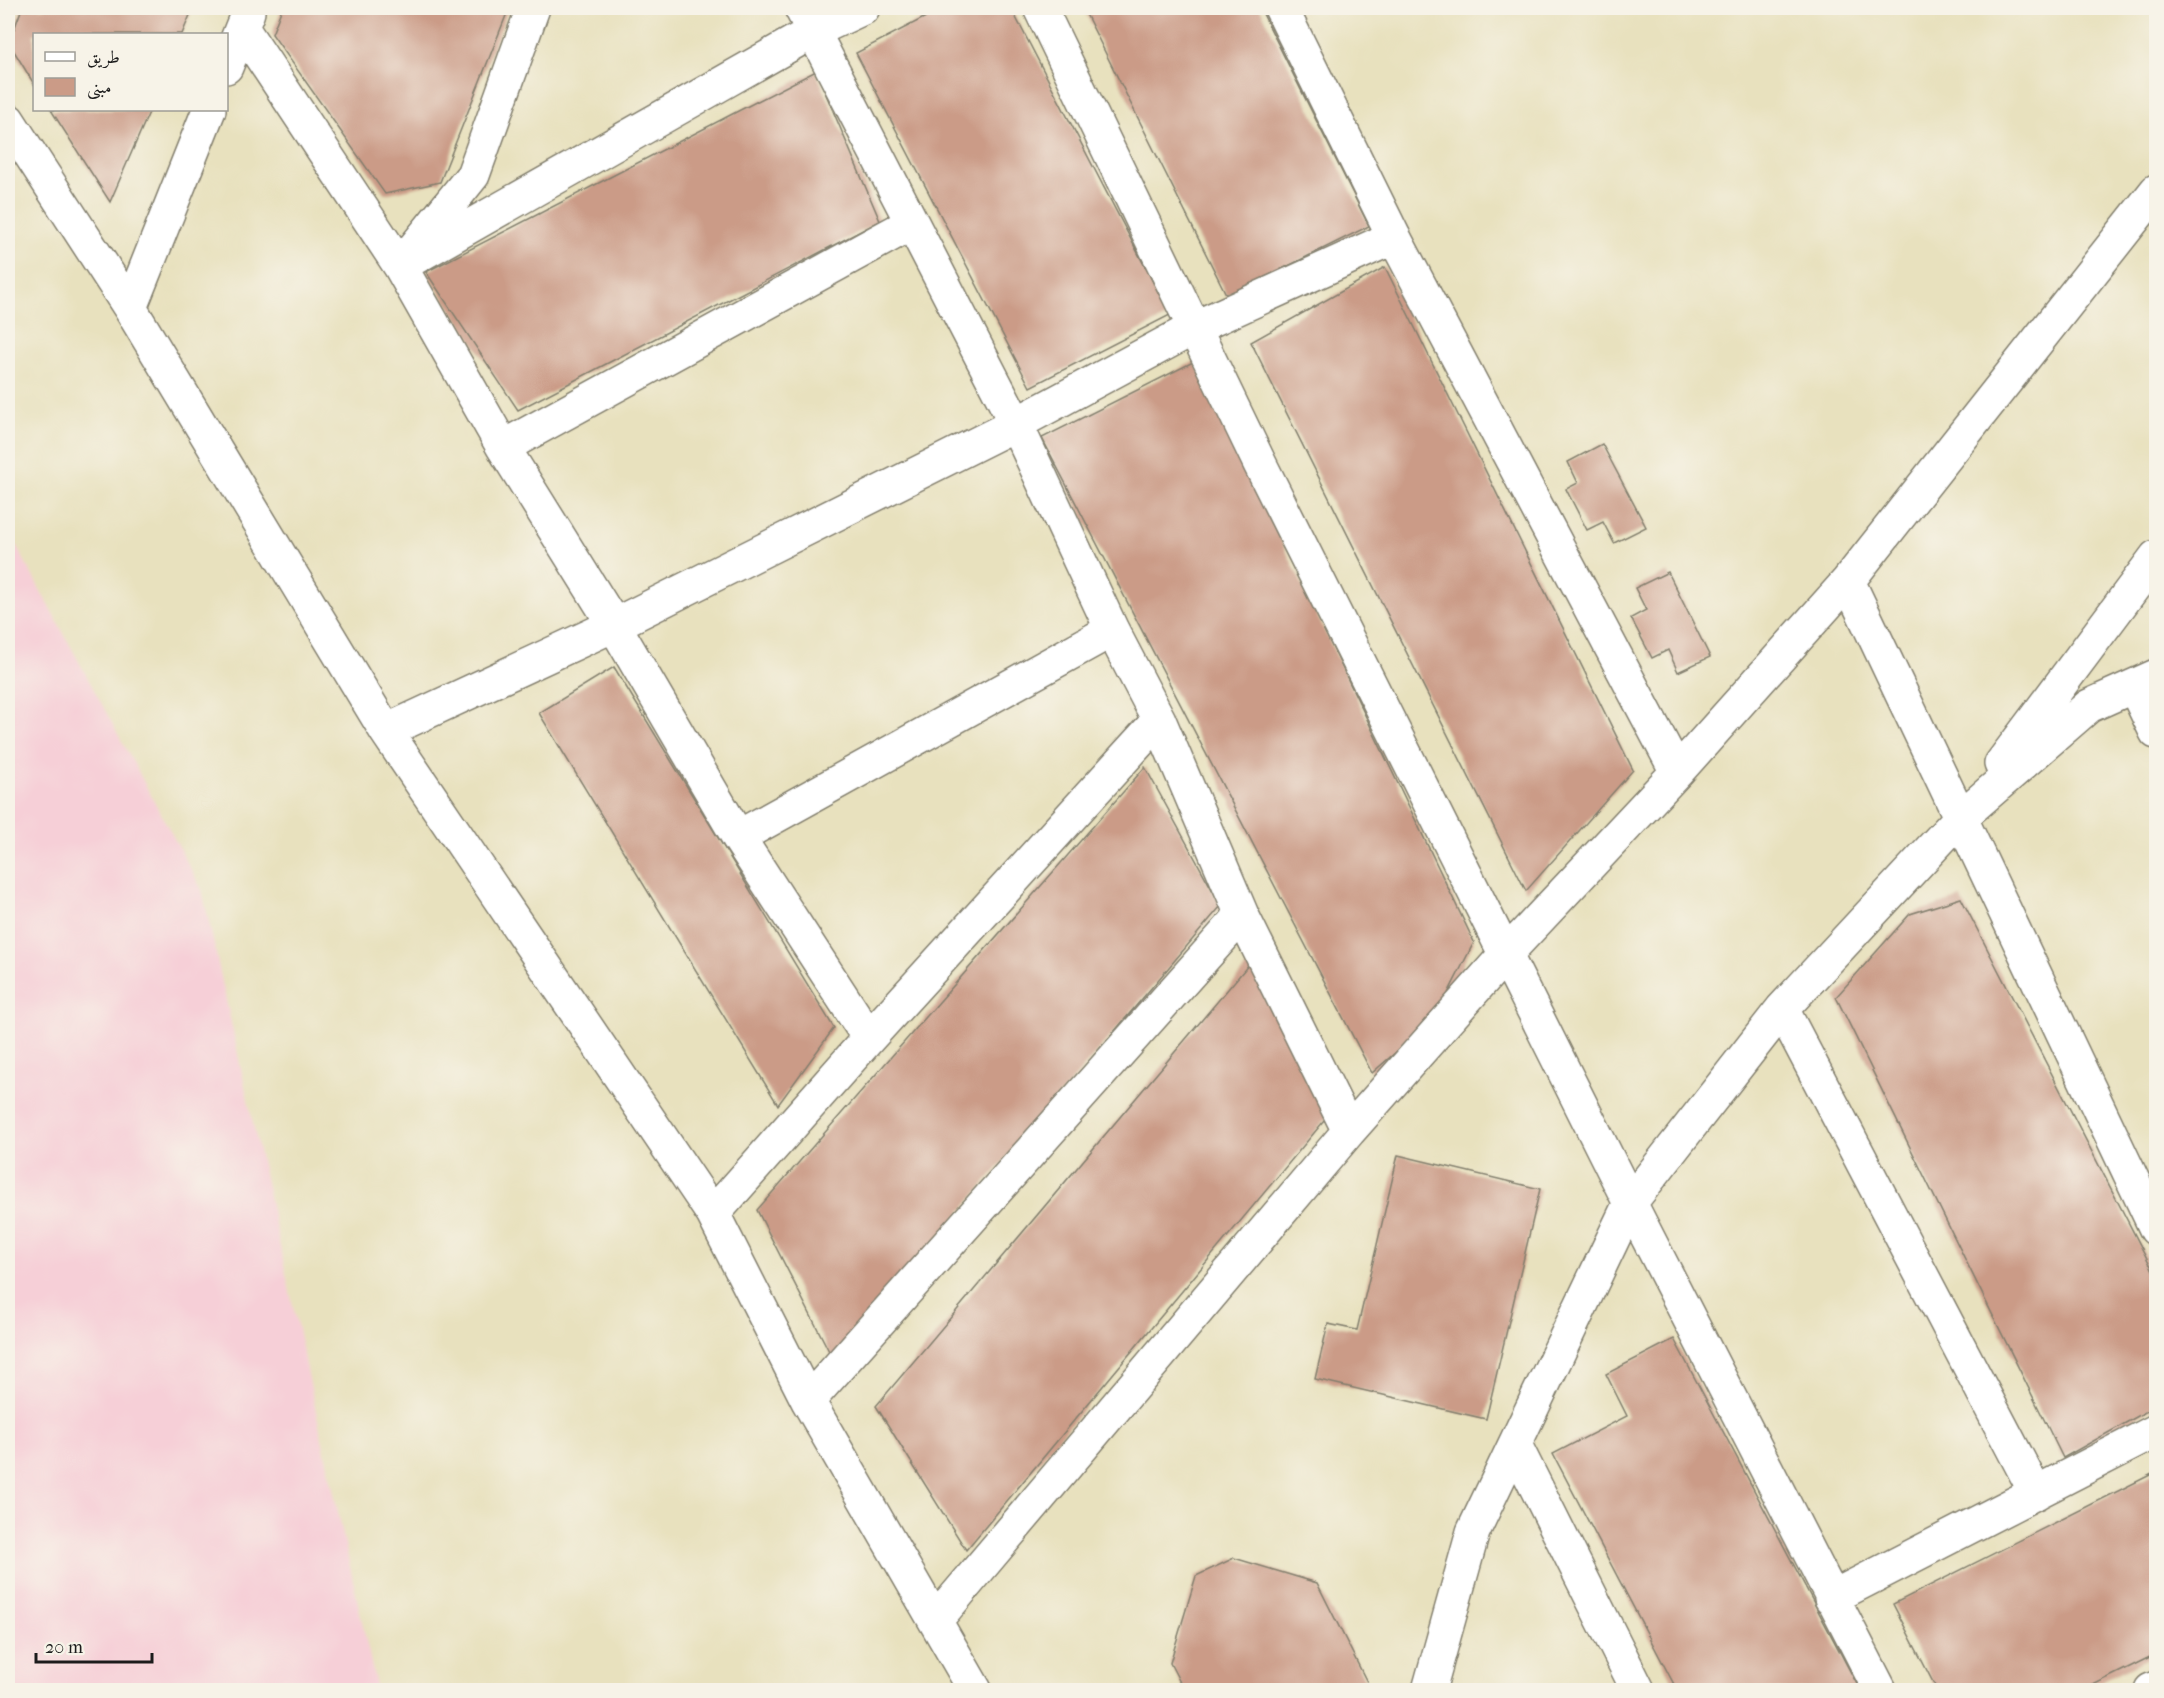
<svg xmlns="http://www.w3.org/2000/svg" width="2164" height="1698" viewBox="0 0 2164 1698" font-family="'IM FELL French Canon',Amiri,serif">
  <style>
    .built { fill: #f6cfd7 }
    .building { fill: #cb9b87 }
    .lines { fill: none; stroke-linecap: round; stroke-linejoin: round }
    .minor-casing { stroke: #827e6d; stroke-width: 36 }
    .minor { stroke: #fff; stroke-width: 33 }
  </style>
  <rect width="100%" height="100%" fill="#f7f3e8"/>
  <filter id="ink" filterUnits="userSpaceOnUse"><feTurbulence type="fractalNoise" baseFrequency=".0167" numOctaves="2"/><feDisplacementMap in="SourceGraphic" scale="12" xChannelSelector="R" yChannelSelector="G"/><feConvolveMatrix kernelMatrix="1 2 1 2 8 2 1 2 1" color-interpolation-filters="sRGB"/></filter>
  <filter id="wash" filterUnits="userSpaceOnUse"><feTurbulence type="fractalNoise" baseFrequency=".008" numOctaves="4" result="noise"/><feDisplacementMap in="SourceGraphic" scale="24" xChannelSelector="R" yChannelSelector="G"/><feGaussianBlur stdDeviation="1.35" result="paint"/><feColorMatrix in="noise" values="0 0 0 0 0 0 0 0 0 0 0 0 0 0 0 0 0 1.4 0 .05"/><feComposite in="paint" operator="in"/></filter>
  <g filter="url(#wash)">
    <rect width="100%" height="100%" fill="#e8e1be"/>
    <path class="built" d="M8,530L202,890L377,1690H8Z"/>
    <g id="blocks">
      <path class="building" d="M22,8H193L182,34H34V84L9,43Z
        M282,8H509L440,182L385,194L272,34Z
        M943,8H1011L1170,315L1030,387L856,53Z
        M1083,8H1260L1369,226L1227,296Z
        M816,71L880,221L518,410L426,272Z
        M51,110H150L110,202Z
        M1385,267L1633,770L1526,891L1251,342Z
        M1195,361L1474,942L1436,1017L1372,1073L1042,438Z
        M1602,444L1646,527L1614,543L1603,522L1587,530L1566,489L1578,483L1568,462Z
        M1668,572L1710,657L1678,672L1668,650L1652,658L1631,618L1646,610L1635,588Z
        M614,667L834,1028L778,1105L539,713Z
        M1145,767L1221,906L834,1361L757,1210Z
        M1961,898L2156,1276V1406L2063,1458L1836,997L1910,914Z
        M1250,963L1329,1115L966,1550L876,1406Z
        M1398,1155L1540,1189L1486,1419L1315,1379L1328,1324L1357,1330Z
        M1674,1339L1860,1690H1677L1553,1454L1627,1416L1606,1374Z
        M2156,1472V1654L2083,1690H1937L1893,1604Z
        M1234,1558L1317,1583L1371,1690H1184L1170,1663L1196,1576Z"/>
    </g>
  </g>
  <g filter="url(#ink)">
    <use href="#blocks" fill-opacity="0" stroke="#827e6d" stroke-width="1.5"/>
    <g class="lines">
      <defs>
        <path id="minor" d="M801,8L1016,424L1112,630L1159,720L1242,915L1349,1131
          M1040,8L1260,464L1630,1203L1880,1690
          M1281,8L1394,237L1677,772
          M242,28L400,266L503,447L614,625L738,837L869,1038
          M226,67L248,12
          M8,120L130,308L386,731L713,1214L808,1401L975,1690
          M411,252L473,175L533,8
          M400,266L814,31L863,8
          M130,308L209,110
          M503,447L912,223
          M1848,581L2156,1229
          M2134,686L2156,732
          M386,731L614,625L1016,424L1194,328L1394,237
          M2001,764L2156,557
          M738,837L1112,630
          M1782,1009L2036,1493
          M713,1214L869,1038L1159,720
          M808,1401L1242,915
          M1515,1445L1638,1690
          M1831,1598L2156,1431
          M935,1621L1349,1131L1506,954L1677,772L1848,581L2156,191
          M1429,1690L1473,1532L1630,1203L1782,1009L1961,817L2089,706L2156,676
          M2151,1690L2156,1688"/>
      </defs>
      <use href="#minor" class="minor-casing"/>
      <use href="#minor" class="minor"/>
    </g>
  </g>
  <rect width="2164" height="1698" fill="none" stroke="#f7f3e8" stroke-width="30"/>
  <rect x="33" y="33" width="195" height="78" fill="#f7f3e8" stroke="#9f9d96" stroke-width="1.5"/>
  <rect x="45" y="52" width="30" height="9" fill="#ffffff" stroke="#9f9d96" stroke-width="1.5"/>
  <text x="87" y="63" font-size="18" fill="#1c1c1c">طريق</text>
  <rect x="45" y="78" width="30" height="18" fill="#cb9b87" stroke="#9f9d96" stroke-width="1.5"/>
  <text x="87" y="93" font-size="18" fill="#1c1c1c">مبنى</text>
  <path d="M36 1653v9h116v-9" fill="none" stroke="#1c1c1c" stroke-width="3"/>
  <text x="45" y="1653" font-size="18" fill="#1c1c1c" stroke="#f7f3e8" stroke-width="4.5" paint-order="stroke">20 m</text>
</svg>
